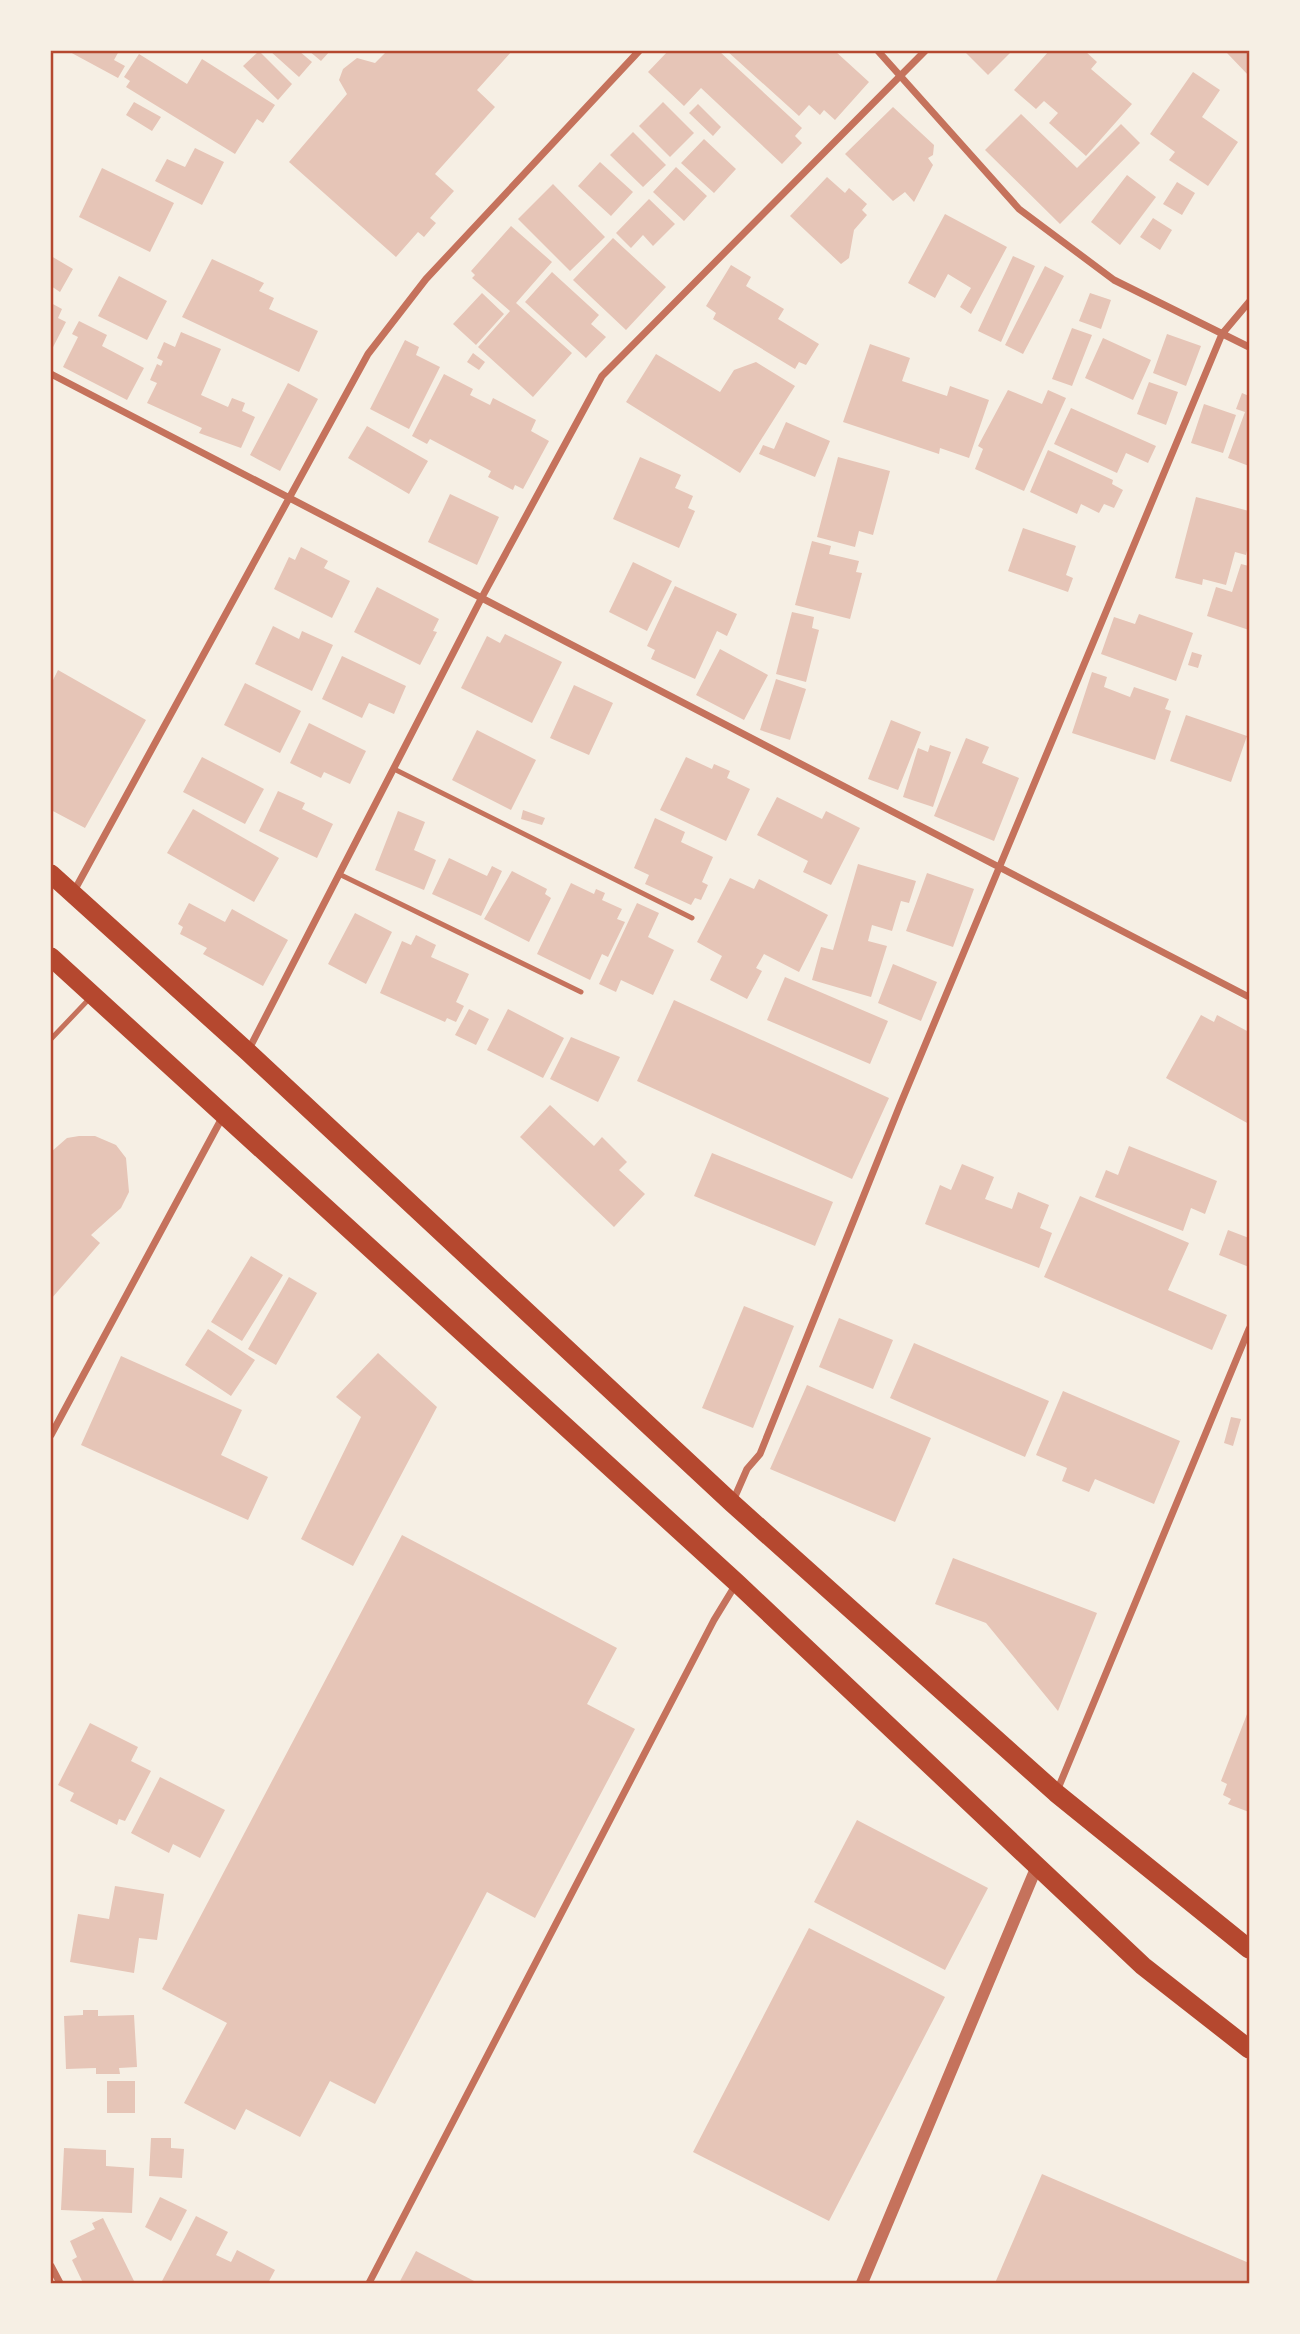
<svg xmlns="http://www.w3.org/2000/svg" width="1300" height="2334" viewBox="0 0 1300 2334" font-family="'Roboto Serif',serif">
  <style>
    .building { fill: #e6c5b7 }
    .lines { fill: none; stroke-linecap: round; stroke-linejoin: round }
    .service { stroke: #c5725c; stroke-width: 5 }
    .minor { stroke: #c5725c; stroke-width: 7 }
    .tertiary { stroke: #c5725c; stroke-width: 12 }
    .trunk { stroke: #b5482f; stroke-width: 19 }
    .neatline { fill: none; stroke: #b5482f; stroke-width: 2.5 }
  </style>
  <rect width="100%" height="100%" fill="#f6efe4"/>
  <path class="building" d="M68,51H119L114,60L125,66L118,78Z
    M259,51L292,84L278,100L243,66Z
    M270,51H299L312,62L299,77Z
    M309,51H330L321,61Z
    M387,51H512L477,90L495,107L435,174L454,191L430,218L436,223L424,237L418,232L396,257L289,162L347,94L339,80L343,69L357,58L375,63Z
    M668,51H719L802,128L795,136L802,143L782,164L701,88L684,106L648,72Z
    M727,51H835L869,82L835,120L824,110L820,115L809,105L799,116Z
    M964,51H1012L988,75Z
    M1049,51L1080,53L1085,51L1097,62L1091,69L1132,104L1086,156L1049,123L1058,113L1044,101L1036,109L1014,90Z
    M1230,51H1249V76L1227,53Z
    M139,54L187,84L202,59L275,105L263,123L257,119L235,154L126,87L130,81L124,77Z
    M1193,72L1220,90L1202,117L1238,142L1208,186L1169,160L1175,152L1150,134Z
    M134,102L161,117L152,131L126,115Z
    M663,102L694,133L670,157L639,126Z
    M698,104L721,127L713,136L689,113Z
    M893,107L934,145L933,155L928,158L933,165L914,202L905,192L893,201L845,154Z
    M1021,114L1077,168L1121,124L1140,143L1060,224L985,150Z
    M633,132L666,165L643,187L610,155Z
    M704,139L736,169L714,193L681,163Z
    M195,148L224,162L202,205L155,181L167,159L185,167Z
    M600,162L633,192L611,216L578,186Z
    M676,167L707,196L684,221L653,192Z
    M102,168L174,203L150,252L79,217Z
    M1127,175L1156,197L1120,245L1091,222Z
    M827,177L845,193L849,188L867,204L862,210L867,215L854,230L849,258L841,264L790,216Z
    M1177,182L1195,193L1182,215L1163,204Z
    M553,184L605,237L570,271L518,219Z
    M649,199L675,224L653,246L643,235L631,248L616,233Z
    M945,214L1007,247L971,314L960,307L971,288L948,274L935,298L908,283Z
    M1153,218L1172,230L1160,250L1140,237Z
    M511,226L552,262L516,303L572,353L533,397L478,347L510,311L472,278L475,275L471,271Z
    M613,238L666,287L626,330L573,280Z
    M51,256L73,269L60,292L51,286Z
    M1013,256L1035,266L1001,342L978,331Z
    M212,259L264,283L259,291L274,298L269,309L318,331L299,372L182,317Z
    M731,265L751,277L746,286L784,309L778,319L819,344L806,365L799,362L795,369L713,319L716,313L706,306Z
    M1045,266L1064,276L1023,354L1005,345Z
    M552,272L599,315L591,324L606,337L586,358L525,302Z
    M119,276L167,301L147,340L98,316Z
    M482,293L504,314L476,345L453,324Z
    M1090,293L1111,300L1101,329L1079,321Z
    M51,303L62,309L58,318L66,322L51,351Z
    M79,321L107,335L102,346L144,368L127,400L63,367L78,337L72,334Z
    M1072,328L1092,335L1072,386L1052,379Z
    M181,332L221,349L201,395L228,407L232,398L245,403L242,411L255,417L241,448L199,433L202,428L147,403L157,383L150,380L157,364L161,366L163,361L157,358L164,342L175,347Z
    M1167,334L1201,346L1186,386L1153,373Z
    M1103,338L1151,360L1133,400L1085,378Z
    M405,340L419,347L416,355L440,367L409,429L370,409Z
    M870,344L910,358L902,381L947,396L950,386L989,400L969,458L940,448L939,454L843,422Z
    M473,353L485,362L479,370L467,362Z
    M656,354L720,392L734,370L756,362L795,386L740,473L626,402Z
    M444,374L473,389L470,395L490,405L493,398L536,420L531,431L549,441L523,489L515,485L513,490L488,477L491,471L430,439L427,444L412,436Z
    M1149,382L1178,392L1166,425L1137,414Z
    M288,383L318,399L280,471L250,455Z
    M1008,390L1042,404L1048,390L1066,398L1024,491L975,469L983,449L978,446Z
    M1242,393L1249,396V466L1228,458L1245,412L1236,409Z
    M1204,404L1236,415L1223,453L1191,443Z
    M1071,408L1156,446L1148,463L1126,453L1117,473L1054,444Z
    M786,422L830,441L815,477L759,454L763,445L774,449Z
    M367,426L428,461L409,494L348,458Z
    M1048,450L1113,480L1112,484L1123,490L1114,508L1104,504L1099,513L1081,504L1077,514L1030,492Z
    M640,457L681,475L675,488L693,496L688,508L695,511L679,548L613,519Z
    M838,457L890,471L873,535L859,531L855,547L817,537Z
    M450,494L499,517L477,565L428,542Z
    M1196,497L1249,511V541L1246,555L1235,552L1226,585L1203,579L1202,585L1175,578Z
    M1023,528L1076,546L1066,575L1073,578L1068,592L1008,571Z
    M812,541L831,546L829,554L859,561L856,572L862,573L850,619L795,605Z
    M301,547L328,561L324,568L350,581L332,618L274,589L289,557L295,560Z
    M633,562L672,581L647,631L609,612Z
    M1241,564L1249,566V630L1207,616L1216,587L1232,592Z
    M675,586L737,614L727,636L717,631L695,679L651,659L655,650L647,646Z
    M377,587L439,619L433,631L437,632L420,665L354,632Z
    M792,612L814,617L812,628L819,630L806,682L776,674Z
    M1139,614L1193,633L1176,681L1101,654L1114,617L1135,624Z
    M273,626L299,639L302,631L333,645L312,691L255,664Z
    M505,634L562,662L532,723L461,688L487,636L500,643Z
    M720,649L768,675L744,720L696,695Z
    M1192,652L1202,655L1198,668L1188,665Z
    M342,656L406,686L394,714L369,703L362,718L322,699Z
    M58,670L146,720L85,828L51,810V684Z
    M1092,672L1107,677L1104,687L1130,697L1134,687L1169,699L1165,709L1171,711L1155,760L1072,733Z
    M776,679L806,689L790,740L760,730Z
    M245,683L301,711L280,753L224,725Z
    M574,685L613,703L589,755L550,738Z
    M1186,715L1247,736L1231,782L1170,761Z
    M891,720L921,732L898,790L868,779Z
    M309,723L366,751L350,784L324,772L321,778L290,763Z
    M477,730L536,760L511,810L452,780Z
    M966,738L989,747L982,763L1019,778L994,841L934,816Z
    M930,745L951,752L933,807L903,797L918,748L928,752Z
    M202,757L264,789L245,824L183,792Z
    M686,757L712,769L714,764L730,771L727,778L750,789L726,841L660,810Z
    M278,791L305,803L302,809L333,824L317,858L259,831Z
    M777,797L822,819L826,811L860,828L831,885L803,872L808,861L757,835Z
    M193,809L279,858L254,902L167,853Z
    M523,810L545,818L542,825L521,819Z
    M398,811L425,822L414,850L436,860L424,890L375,870Z
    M655,818L685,832L681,842L713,857L702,882L708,885L701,900L695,898L691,905L645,884L649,875L634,868Z
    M449,858L487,876L492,866L502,871L481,916L432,894Z
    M858,864L916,881L909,903L901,901L892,931L872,925L868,941L887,946L871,997L812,980L821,947L833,950Z
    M512,871L547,889L545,894L551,898L529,942L484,919Z
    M927,873L974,889L953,947L906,931Z
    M730,878L754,889L759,879L828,915L799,972L764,954L756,968L762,971L747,999L710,980L722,956L697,942Z
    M571,883L594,894L596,889L605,893L602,900L622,909L617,919L625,922L608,957L602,954L590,980L537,954Z
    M189,903L225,922L232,909L288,940L263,986L203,954L207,948L180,934L183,927L178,924Z
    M637,903L659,913L648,937L674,950L653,995L621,980L616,992L599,984Z
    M355,913L392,932L366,984L328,964Z
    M416,935L436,945L431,957L469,974L456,1002L464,1006L456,1022L447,1018L445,1022L380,993L402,941L411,945Z
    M893,964L937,982L921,1021L878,1003Z
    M785,977L888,1021L870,1064L767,1020Z
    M674,1000L889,1098L852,1179L637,1081Z
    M469,1009L489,1019L476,1045L455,1035Z
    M508,1009L564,1038L543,1078L487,1050Z
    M1201,1015L1214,1022L1217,1015L1249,1032V1124L1166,1078Z
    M571,1037L620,1057L598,1102L550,1079Z
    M550,1105L594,1146L602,1137L627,1162L619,1170L645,1194L614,1227L520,1137Z
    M79,1136H95L116,1145L126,1158L129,1192L121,1208L91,1235L100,1243L51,1299V1152L67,1138Z
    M1129,1146L1217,1181L1205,1214L1191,1208L1183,1231L1095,1197L1106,1170L1118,1175Z
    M712,1153L833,1202L815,1246L694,1196Z
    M962,1164L994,1177L985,1199L1012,1209L1018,1192L1049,1205L1040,1228L1052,1233L1039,1268L925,1224L940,1185L951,1190Z
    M1080,1196L1189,1243L1168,1290L1227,1315L1212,1350L1044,1277Z
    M1228,1230L1249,1238V1267L1219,1255Z
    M251,1256L283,1275L242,1341L211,1322Z
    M289,1277L317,1293L276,1365L248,1349Z
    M744,1306L794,1326L753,1428L702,1408Z
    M839,1318L893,1340L873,1389L819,1367Z
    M208,1329L255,1360L231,1396L185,1365Z
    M914,1343L1049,1401L1025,1457L890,1398Z
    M378,1353L437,1407L353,1566L301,1539L361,1417L336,1397Z
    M121,1356L242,1410L221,1455L268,1477L248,1520L81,1445Z
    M807,1385L931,1438L895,1522L770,1469Z
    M1063,1391L1180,1441L1154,1504L1095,1479L1089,1492L1062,1481L1067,1468L1036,1455Z
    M1231,1417L1241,1419L1233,1446L1224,1443Z
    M402,1535L617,1648L587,1704L635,1729L535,1918L487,1892L375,2104L330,2081L300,2137L246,2109L235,2130L184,2103L227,2023L162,1989Z
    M953,1558L1097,1613L1058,1711L986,1623L935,1604Z
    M1249,1709V1812L1228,1804L1231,1799L1223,1795L1227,1784L1221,1781Z
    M90,1723L138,1747L131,1761L151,1771L125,1821L119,1819L117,1825L70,1801L74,1793L58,1785Z
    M160,1777L225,1810L200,1858L173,1844L169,1853L131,1833Z
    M857,1820L988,1888L945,1970L814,1902Z
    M115,1886L164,1894L157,1940L139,1938L134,1973L70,1962L78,1914L109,1919Z
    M809,1928L945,1997L829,2221L693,2152Z
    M83,2010H98V2016L134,2015L137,2067L119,2068L120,2074H96V2068L66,2069L64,2016L83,2015Z
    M107,2081H135V2113H107Z
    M151,2138H171V2148L184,2149L182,2178L149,2176Z
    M64,2148L106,2150V2166L134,2168L132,2213L61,2210Z
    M1042,2174L1249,2263V2283H995Z
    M160,2197L187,2210L171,2241L145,2227Z
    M196,2216L228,2232L216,2255L231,2262L237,2250L275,2270L268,2283H161Z
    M103,2218L135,2283H83L72,2260L77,2257L70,2241L95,2229L92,2223Z
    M416,2251L478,2283H399Z"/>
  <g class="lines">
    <path class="service" d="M394,769L692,918
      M339,874L581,992
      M51,1039L90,998"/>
    <path class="minor" d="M878,51L1019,209L1114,280L1249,347
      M51,374L1249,997
      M73,893L368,354L426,279L639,51
      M248,1051L481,599L602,376L925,51
      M51,1435L223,1116
      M733,1501L747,1469L760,1454L900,1105L1222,334L1249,302
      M1057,1791L1249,1329
      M51,2266L60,2283
      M369,2283L714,1620L736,1584"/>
    <path class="tertiary" d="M862,2283L1037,1866"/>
    <path class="trunk" d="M51,874L248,1052L732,1503L1056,1793L1249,1949
      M51,957L737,1583L1143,1966L1249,2049"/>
  </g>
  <rect width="1300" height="2334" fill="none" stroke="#f6efe4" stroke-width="105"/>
  <rect x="52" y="52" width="1196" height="2230" class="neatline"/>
</svg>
